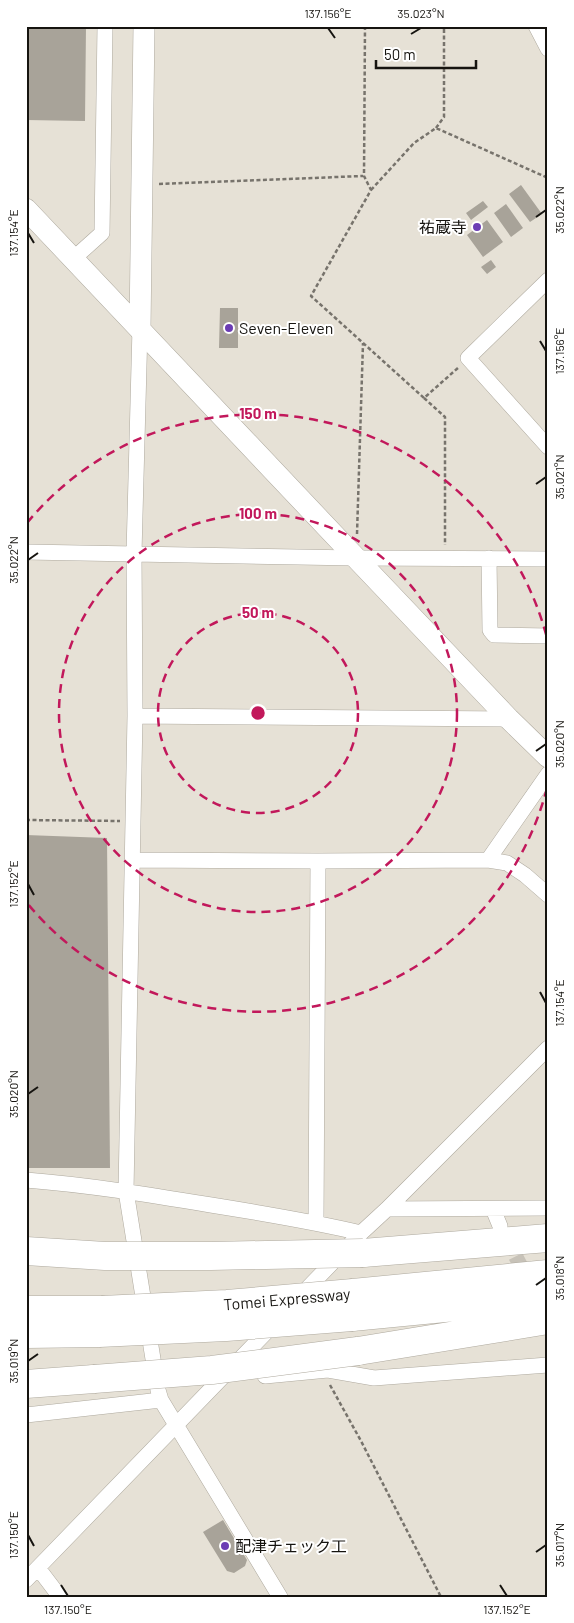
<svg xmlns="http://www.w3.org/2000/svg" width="574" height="1623" viewBox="0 0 574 1623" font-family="Barlow,'Noto Sans JP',sans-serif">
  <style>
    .building { fill: #a8a399 }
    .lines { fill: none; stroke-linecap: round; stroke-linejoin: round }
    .street-tunnel { stroke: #c7c2b8; stroke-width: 15; stroke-dasharray: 15 8; stroke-linecap: butt }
    .street-casing { stroke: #aea99e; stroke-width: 16 }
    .secondary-casing { stroke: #aea99e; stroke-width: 22 }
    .highway-casing { stroke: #aea99e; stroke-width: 29 }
    .path { stroke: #77736c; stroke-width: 2.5; stroke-dasharray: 4 2.5; stroke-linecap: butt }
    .street { stroke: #fff; stroke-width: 15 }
    .secondary { stroke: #fff; stroke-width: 21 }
    .highway { stroke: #fff; stroke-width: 28 }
    .highway-bridge-casing { stroke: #aea99e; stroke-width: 29; stroke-linecap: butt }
    .highway-bridge { stroke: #fff; stroke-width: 28 }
    .ticks { fill: none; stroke: #161410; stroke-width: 2 }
    .ring { fill: none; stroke: #c2185b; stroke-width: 2.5; stroke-dasharray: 9 6 }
    .poi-dot { fill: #6b3cb4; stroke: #fff; stroke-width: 2 }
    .labels { text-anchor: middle; stroke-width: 4; stroke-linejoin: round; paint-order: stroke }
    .poi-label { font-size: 16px; fill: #161410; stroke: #fff; text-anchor: start }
    .street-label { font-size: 16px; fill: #161410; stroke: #fff }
    .centre { fill: #c2185b; stroke: #fff; stroke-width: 2.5 }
    .ring-label { font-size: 15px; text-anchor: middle; font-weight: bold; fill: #c2185b; stroke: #fff; stroke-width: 4; stroke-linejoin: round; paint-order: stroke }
    .neatline { fill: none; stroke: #161410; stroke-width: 2 }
    .ticks-label { font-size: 12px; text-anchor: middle; fill: #161410 }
  </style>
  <rect width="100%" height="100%" fill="#e6e1d6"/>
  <path class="building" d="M26,26H86L85,121L26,120Z
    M521,185L542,214L530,222L509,194Z
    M483,201L488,207L471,220L466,213Z
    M506,204L523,228L511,237L494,213Z
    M487,220L503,242L483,257L467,235Z
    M491,260L496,267L487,274L481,267Z
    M220,308H238V348H219Z
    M26,835L107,838L110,1168H26Z
    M223,1520L247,1560L245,1566L234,1573L227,1571L203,1532Z"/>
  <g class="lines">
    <path class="street-tunnel" d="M505,1236L528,1280"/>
    <defs>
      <path id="street" d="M536,26L548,49
        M73,259L102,233L105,26
        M548,280L468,358L548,447
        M140,328L134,553L135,716L126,1191L158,1390L161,1400L280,1597
        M26,552L356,558L548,559
        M489,558L490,630L494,635L548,636
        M135,716L509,719
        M132,860L318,861L488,860L507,863L525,875L548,895
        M488,860L548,774
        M26,1180C89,1185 150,1195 211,1205C261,1213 311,1221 361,1233
        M387,1209L548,1208
        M493,1209L500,1226
        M316,1222L318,861
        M300,1296L361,1233L387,1209L548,1048
        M265,1376L328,1370L374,1378L548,1365
        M26,1415L161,1400
        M38,1568L60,1597
        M26,1580L274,1324"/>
      <path id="secondary" d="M26,209L356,558L509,719L548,757
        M140,328L144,26"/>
      <path id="highway" d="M363,1253L548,1238
        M353,1293L548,1274
        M26,1310H102
        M352,1317L548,1298
        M26,1334L99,1333
        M358,1351L548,1320
        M26,1384L94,1379"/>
    </defs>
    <use href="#street" class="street-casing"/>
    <use href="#secondary" class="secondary-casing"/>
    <use href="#highway" class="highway-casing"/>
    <path class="path" d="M365,26L364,176L371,190L311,296L424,398L459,367
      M436,128L444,117V26
      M159,184L363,176
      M371,190L414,143L436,128L548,178
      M424,398L445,417V545
      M357,534L363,343
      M26,820L120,821
      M330,1385L361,1441L441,1597"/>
    <use href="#street" class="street"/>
    <use href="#secondary" class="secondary"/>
    <use href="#highway" class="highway"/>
    <defs>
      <path id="highway-bridge" d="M26,1251L105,1256H211L363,1253
        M102,1310L227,1304L353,1293
        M99,1333L226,1327L352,1317
        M94,1379L212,1370L358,1351"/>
    </defs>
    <use href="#highway-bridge" class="highway-bridge-casing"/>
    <use href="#highway-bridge" class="highway-bridge"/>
  </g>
  <path class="ticks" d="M328,28L335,38M411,34L421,28M536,217L546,210M28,233L34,243M540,341L546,351M536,484L546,477M28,560L38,553M536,751L546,744M28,884L34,895M540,992L546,1003M28,1094L38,1087M536,1285L546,1278M28,1361L38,1354M28,1535L34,1546M536,1552L546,1545M61,1585L68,1596M500,1585L507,1596"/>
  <g class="ring">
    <circle cx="258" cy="713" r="100"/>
    <circle cx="258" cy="713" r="199"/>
    <path d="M547 788A299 299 0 0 1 27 903M27 523A299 299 0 0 1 547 638"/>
  </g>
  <g class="poi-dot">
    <circle cx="477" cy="227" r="5"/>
    <circle cx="229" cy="328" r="5"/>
    <circle cx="225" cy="1546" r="5"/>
  </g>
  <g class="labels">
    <g class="poi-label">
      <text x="467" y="233" text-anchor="end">祐蔵寺</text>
      <text x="239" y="334">Seven-Eleven</text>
      <text x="235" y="1552">配津チェック工</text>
    </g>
    <g class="street-label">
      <text transform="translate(287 1299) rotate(-5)" y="6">Tomei Expressway</text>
    </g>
  </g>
  <circle cx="258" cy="713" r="8" class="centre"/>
  <g class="ring-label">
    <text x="258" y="419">150 m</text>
    <text x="258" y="519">100 m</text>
    <text x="258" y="618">50 m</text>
  </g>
  <rect width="574" height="1623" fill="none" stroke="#ffffff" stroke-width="55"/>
  <path d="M376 60v8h100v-8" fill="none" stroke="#161410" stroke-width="2.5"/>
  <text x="384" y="60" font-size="15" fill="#161410" stroke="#ffffff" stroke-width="4" paint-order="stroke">50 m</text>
  <rect x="28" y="28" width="518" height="1568" class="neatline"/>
  <g class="ticks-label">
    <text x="328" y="18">137.156°E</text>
    <text x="421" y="18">35.023°N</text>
    <text transform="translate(560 210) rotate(-90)" y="4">35.022°N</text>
    <text transform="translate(14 233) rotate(-90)" y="4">137.154°E</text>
    <text transform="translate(560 351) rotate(-90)" y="4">137.156°E</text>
    <text transform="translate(560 477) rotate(-90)" y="4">35.021°N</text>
    <text transform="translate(14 560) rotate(-90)" y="4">35.022°N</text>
    <text transform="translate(560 744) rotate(-90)" y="4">35.020°N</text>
    <text transform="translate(14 884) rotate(-90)" y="4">137.152°E</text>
    <text transform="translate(560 1003) rotate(-90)" y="4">137.154°E</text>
    <text transform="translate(14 1094) rotate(-90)" y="4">35.020°N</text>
    <text transform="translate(560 1278) rotate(-90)" y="4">35.018°N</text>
    <text transform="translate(14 1361) rotate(-90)" y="4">35.019°N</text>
    <text transform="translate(14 1535) rotate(-90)" y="4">137.150°E</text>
    <text transform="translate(560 1545) rotate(-90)" y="4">35.017°N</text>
    <text x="68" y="1614">137.150°E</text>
    <text x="507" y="1614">137.152°E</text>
  </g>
</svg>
